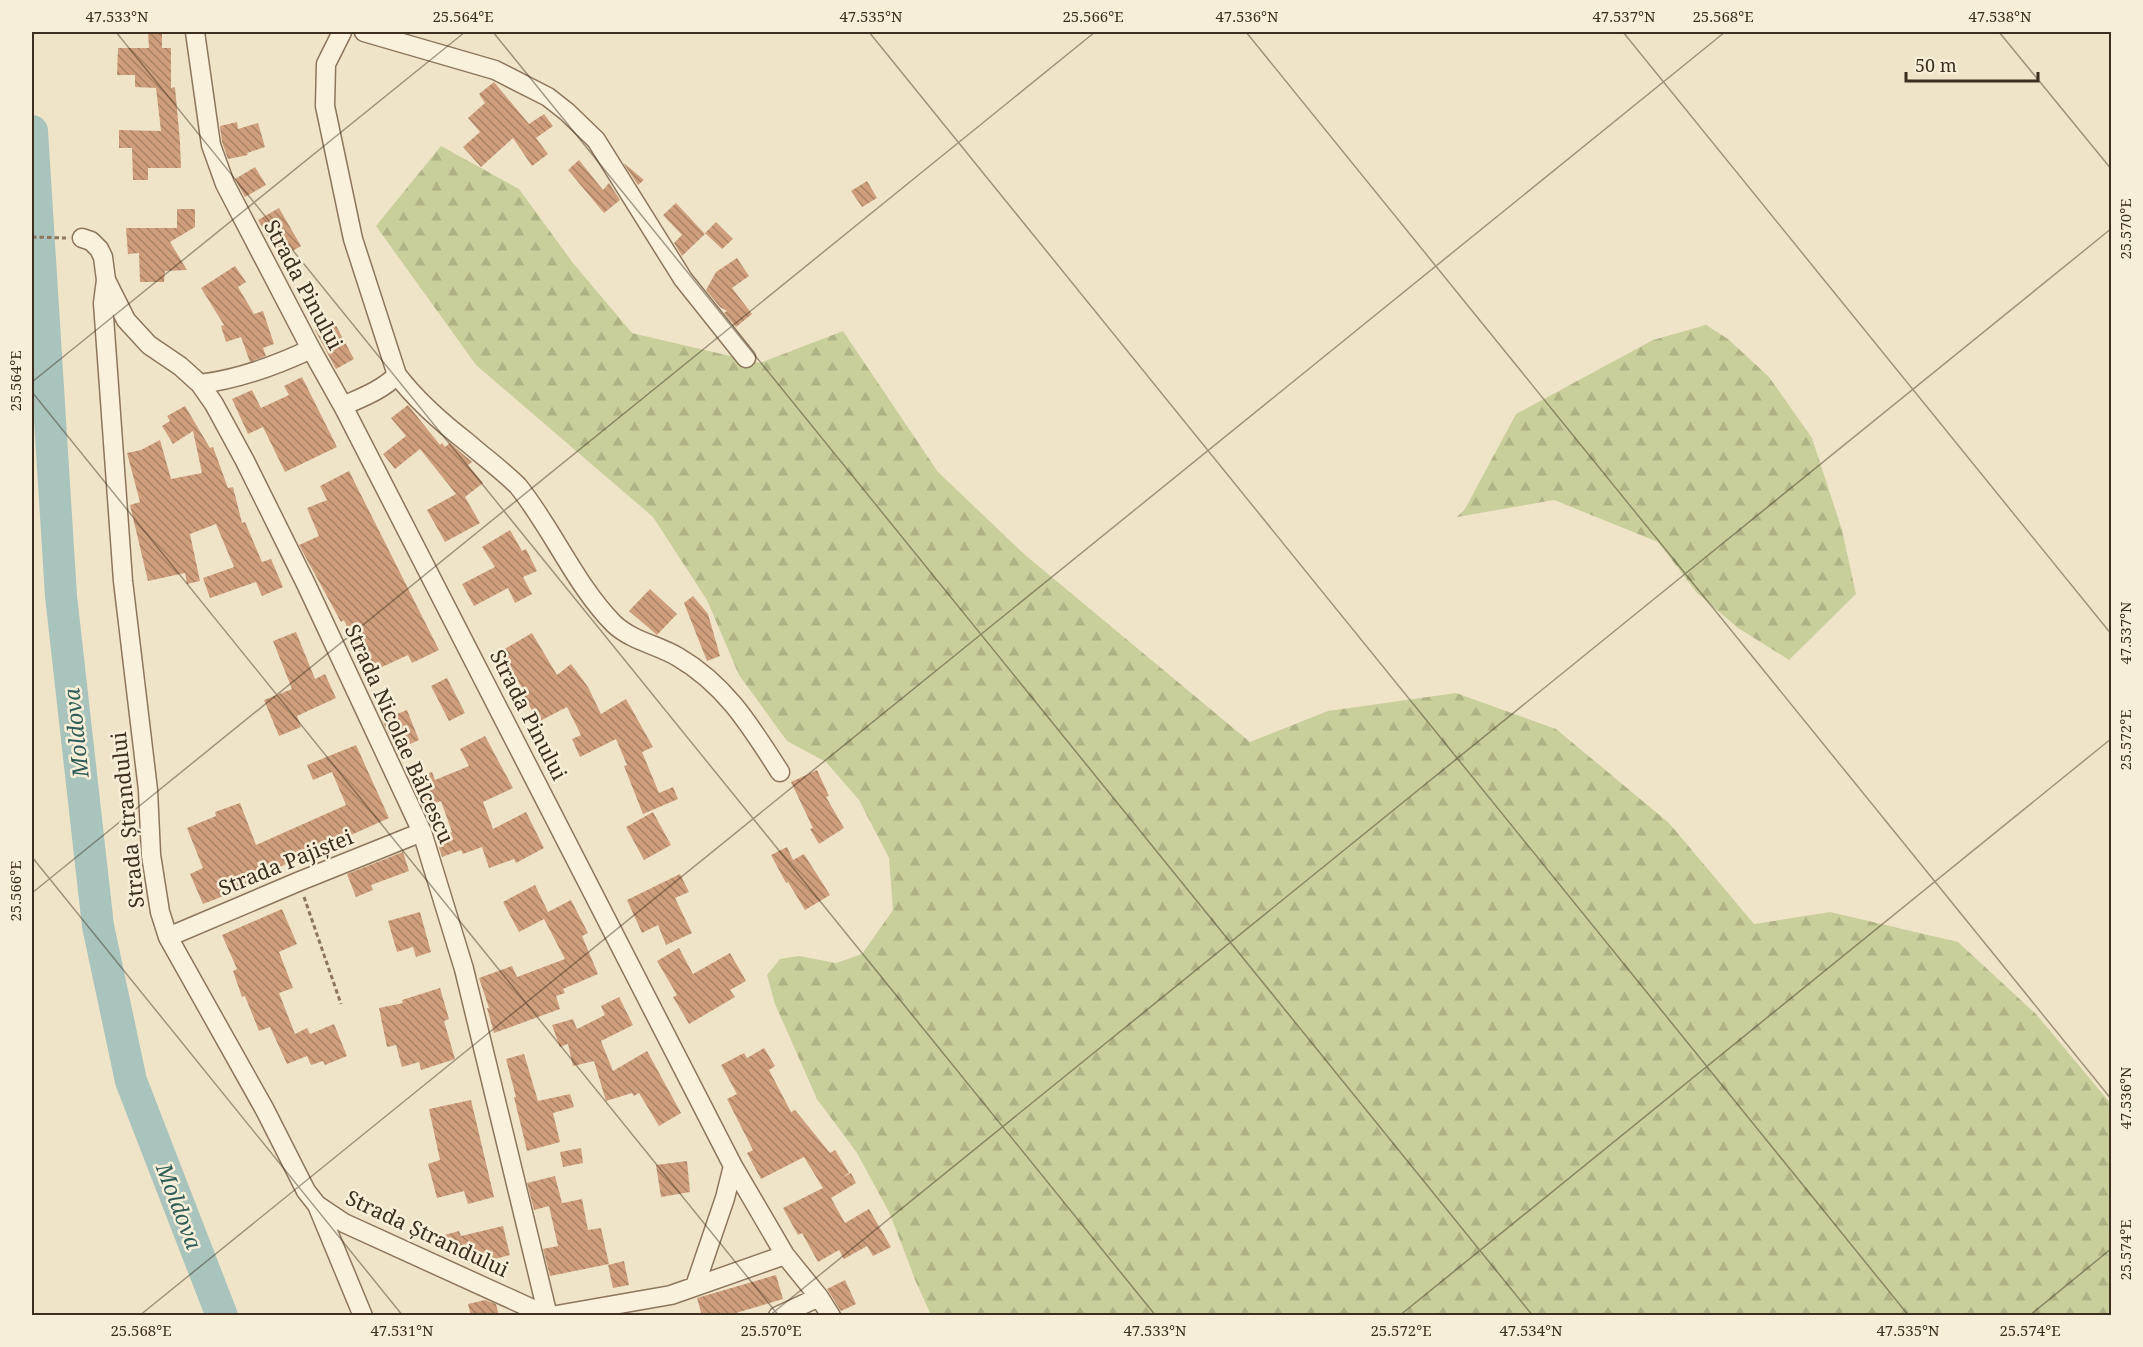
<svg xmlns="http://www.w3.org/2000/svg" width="2143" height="1347" viewBox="0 0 2143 1347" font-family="'Noto Serif',serif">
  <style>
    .forest { fill: url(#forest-firs) }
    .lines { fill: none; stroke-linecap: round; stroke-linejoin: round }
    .river { stroke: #a9c4bc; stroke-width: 32 }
    .building { fill: url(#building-back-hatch) }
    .minor-casing { stroke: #8d765c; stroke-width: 21 }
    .path { stroke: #8d765c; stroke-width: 3; stroke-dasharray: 4.5 3; stroke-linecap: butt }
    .minor { stroke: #faf1dc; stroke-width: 18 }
    .ticks { fill: none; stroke: #3d2e20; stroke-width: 1.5; stroke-opacity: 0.45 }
    .labels { text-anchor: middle; stroke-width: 5; stroke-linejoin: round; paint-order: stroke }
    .street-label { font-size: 21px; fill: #3d2e20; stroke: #f7eed8 }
    .water-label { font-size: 22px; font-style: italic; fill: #2f5d5a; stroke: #f7eed8 }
    .neatline { fill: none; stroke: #3d2e20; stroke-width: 2 }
    .ticks-label { font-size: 15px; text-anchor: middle; fill: #3d2e20 }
  </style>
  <defs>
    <pattern id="forest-firs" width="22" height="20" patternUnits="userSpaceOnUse" patternTransform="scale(1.5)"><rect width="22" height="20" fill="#c9cf9b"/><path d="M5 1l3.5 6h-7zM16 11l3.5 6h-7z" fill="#aeb285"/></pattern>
    <pattern id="building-back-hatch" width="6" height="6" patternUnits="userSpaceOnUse" patternTransform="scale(1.5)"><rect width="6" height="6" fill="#cf9f7d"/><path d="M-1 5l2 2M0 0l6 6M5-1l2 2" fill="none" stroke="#a98266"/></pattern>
  </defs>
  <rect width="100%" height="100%" fill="#f0e4c8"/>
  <path class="forest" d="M441,146L519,189L573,263L632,333L760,363L843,331L938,472L1024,554L1250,742L1328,711L1456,693L1556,729L1669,823L1754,924L1830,912L1958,942L2036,1014L2111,1104V1315H931L916,1282L890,1214L857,1153L817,1099L775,1004L767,975L780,959L799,956L836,963L862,954L893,910L889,858L859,800L826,762L787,741L739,675L707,600L653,517L476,365L376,226Z
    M1706,325L1728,339L1769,377L1812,438L1842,530L1856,594L1789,660L1738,628L1697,593L1658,542L1554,500L1457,517L1465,509L1516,414L1653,340Z"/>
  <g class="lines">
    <path class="river" d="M32,131L61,596L98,926L131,1081L222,1316"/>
  </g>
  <path class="building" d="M148,32H162V48H171V88L175,87L180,142L181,168H148V180H133L132,148H119V130L161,131L156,88L135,87V75H117L118,48H149Z
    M494,82L529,124L544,114L553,126L536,138L548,154L532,166L513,138L481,167L463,147L480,132L468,118L485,103L479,94Z
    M237,122L238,129L258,123L265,147L247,153L248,155L228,159L222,142L220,126Z
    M579,160L603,190L609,183L620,200L604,213L568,170Z
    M624,164H625L644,180L638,185Z
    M255,167L266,185L245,197L235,179Z
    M867,181L877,198L862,207L851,191Z
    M676,203L705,234L682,256L674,243L682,235L663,215Z
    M279,208L301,246L281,258L258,220Z
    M177,209H195V227L170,242L187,270L165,271L164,282H140L139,253L128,254L126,228H177Z
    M716,222L733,239L722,249L705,233Z
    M737,258L749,276L732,288L752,314L736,327L724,313L727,311L720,307L706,290L716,272Z
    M235,266L246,282L238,287L254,314L263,311L274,344L263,348L266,356L250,362L241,337L226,342L221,326L224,325L201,288Z
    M333,320L354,359L336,369L315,330Z
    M302,377L337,447L285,472L263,427L248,434L232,399L252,390L261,408L289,395L284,386Z
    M408,405L440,445L442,443L445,447L450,443L472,462L468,465L483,483L465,497L480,523L445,542L427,510L456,494L420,449L395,469L383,454L406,436L391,418Z
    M185,406L210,448L213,447L228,488L233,487L242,523L245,522L262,562L271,559L283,587L262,596L256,582L210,598L203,578L234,567L216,524L190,534L200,581L187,584L185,573L148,581L130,505L140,502L127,453L141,450L160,440L171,479L202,473L193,431L173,444L162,426L170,421L167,416Z
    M349,471L439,650L412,663L408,655L369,673L344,620L341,622L299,545L319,536L307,508L327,500L320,486Z
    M510,530L522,551L526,549L537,571L523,577L532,594L515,603L508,588L474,606L462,584L495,567L482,547Z
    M650,589L677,614L657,635L629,611Z
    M693,596L708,614L720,656L707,661L684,603Z
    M296,632L315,679L325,674L336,698L297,716L301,727L279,736L264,700L292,689L273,641Z
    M532,633L557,675L571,664L588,687L601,714L626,699L653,747L642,752L659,793L673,787L678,799L643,814L624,766L627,765L616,739L580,757L572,739L581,735L567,707L538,722L524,696L526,695L501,651Z
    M447,678L465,713L449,721L431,686Z
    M407,710L419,740L396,750L382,720Z
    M485,736L513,788L483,802L493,829L526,812L544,848L516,863L514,859L489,868L482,847L463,854L461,850L442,857L436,838L452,832L441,801L423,808L411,781L432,772L435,780L469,766L460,749Z
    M356,745L389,818L275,869L257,878L259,882L203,904L190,874L203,868L187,828L216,816L215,812L240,803L256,845L346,805L332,772L313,780L307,765Z
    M817,770L829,796L826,797L844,828L819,844L810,829L813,828L791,782Z
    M653,812L671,845L644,860L626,827Z
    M787,847L793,860L804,854L830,895L805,910L788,882L786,883L771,855Z
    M403,852L409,871L371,885L373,890L356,897L347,874Z
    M680,874L689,892L675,898L692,933L666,945L658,925L642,933L627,900Z
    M535,885L548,912L571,900L588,933L582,936L598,974L563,989L565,993L556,996L560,1009L494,1033L487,1008H489L479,978L512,966L517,977L565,959L544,919L519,932L503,902Z
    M282,909L297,944L279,952L293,988L279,993L295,1034L307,1028L310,1034L334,1024L347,1056L325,1065L323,1061L311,1065L307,1056L287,1064L270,1027L259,1031L245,996L242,997L233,971L237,969L222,935Z
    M420,912L431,952L416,957L413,947L397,952L388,921Z
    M679,948L693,974L730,953L746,981L730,990L735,997L689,1024L673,997L677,995L657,961Z
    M440,988L449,1019L444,1021L455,1059L421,1070L419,1062L402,1067L396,1045L387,1047L379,1008L403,1003L402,1000Z
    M619,997L633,1025L601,1041L613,1071L647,1051L681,1113L659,1126L639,1093L634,1096L632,1093L606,1101L594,1061L573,1066L568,1044L560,1047L552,1025L573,1019L577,1029L605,1015L601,1006Z
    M764,1048L775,1066L769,1070L791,1112L795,1110L830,1153L835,1150L849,1173L841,1178L851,1173L856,1183L831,1198L845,1223L869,1209L891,1247L873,1256L867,1246L844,1259L839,1250L818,1262L802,1233L798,1235L783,1208L823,1188L804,1157L761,1179L747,1153L753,1150L727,1099L737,1094L721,1065L744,1053L747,1058Z
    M524,1054L538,1101L570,1094L574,1107L553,1113L560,1142L527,1151L514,1097H516L506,1059Z
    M471,1100L494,1197L468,1204L464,1191L437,1198L428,1164L440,1160L429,1109Z
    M581,1148L583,1163L563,1167L560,1152Z
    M687,1161L690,1192L661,1197L656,1165Z
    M555,1176L562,1203L558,1204L582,1199L588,1230L601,1228L609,1264L550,1276L543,1249L558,1246L549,1206L534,1210L527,1183Z
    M503,1226L510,1255L472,1265L446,1252L441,1236L459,1231L461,1236Z
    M624,1261L629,1285L613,1288L608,1265Z
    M776,1275L783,1299L726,1316H702L697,1298Z
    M845,1280L856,1304L841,1311L827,1289Z
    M485,1300L496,1304L499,1316H471L468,1304Z"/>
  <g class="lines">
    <defs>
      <path id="minor" d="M195,32L211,145L225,184L311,349L343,406L733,1166L785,1255L819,1297L831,1316
        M342,32L326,64L325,106L353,239L397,375C382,390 363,397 343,406
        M364,32L495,70L548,97L567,112L596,140L683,279L746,358
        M82,238L91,241L99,249L103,257L106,280L126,320L149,345L180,366L200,384L214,404L245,461L306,584L422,832L464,969L548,1316
        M106,280L103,303L123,581L148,790L151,855L160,912L168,937L265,1110L306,1191L317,1205L344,1223L548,1316
        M397,375C417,401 442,423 468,443C485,458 502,470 518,486C552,528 576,586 614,624C632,641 658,645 678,657C726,685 751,727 780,772
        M200,384C240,379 275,366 311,349
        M168,937L300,881L422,832
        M317,1205L363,1316
        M695,1286L725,1198L733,1166
        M551,1316L671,1295L785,1255
        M778,1316L819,1297"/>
    </defs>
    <use href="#minor" class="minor-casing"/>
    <path class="path" d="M32,237L66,238
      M304,897L341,1004"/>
    <use href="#minor" class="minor"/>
  </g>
  <path class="ticks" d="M116,32L1156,1316M493,32L1533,1316M869,32L1909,1316M1246,32L2112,1100M1623,32L2112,635M1999,32L2112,170M32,382L465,32M32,392L779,1316M32,857L403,1316M32,893L1095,32M139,1316L1725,32M769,1316L2112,228M1399,1316L2112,738M2029,1316L2112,1248"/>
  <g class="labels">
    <g class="street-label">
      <text transform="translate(303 285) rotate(62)" y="7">Strada Pinului</text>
      <text transform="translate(528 715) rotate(63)" y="7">Strada Pinului</text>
      <text transform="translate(399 734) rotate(66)" y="7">Strada Nicolae Bălcescu</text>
      <text transform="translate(128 820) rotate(-96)" y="7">Strada Ștrandului</text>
      <text transform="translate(286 863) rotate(-22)" y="7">Strada Pajiștei</text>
      <text transform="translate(427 1234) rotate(25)" y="7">Strada Ștrandului</text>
    </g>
    <g class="water-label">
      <text transform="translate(76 733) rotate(-96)" y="8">Moldova</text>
      <text transform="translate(179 1206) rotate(69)" y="8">Moldova</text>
    </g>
  </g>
  <rect width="2143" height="1347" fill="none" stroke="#f7eed8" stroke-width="66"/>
  <path d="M1906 72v9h132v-9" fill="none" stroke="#3d2e20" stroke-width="3"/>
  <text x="1915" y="72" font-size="18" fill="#3d2e20" stroke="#f7eed8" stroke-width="4.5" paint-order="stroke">50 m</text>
  <rect x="33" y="33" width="2077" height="1281" class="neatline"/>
  <g class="ticks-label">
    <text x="117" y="22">47.533°N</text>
    <text x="463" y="22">25.564°E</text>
    <text x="871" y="22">47.535°N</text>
    <text x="1093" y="22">25.566°E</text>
    <text x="1247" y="22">47.536°N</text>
    <text x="1624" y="22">47.537°N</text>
    <text x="1723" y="22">25.568°E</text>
    <text x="2000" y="22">47.538°N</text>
    <text transform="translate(2126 229) rotate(-90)" y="5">25.570°E</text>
    <text transform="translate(16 381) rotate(-90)" y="5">25.564°E</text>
    <text transform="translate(2126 633) rotate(-90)" y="5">47.537°N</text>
    <text transform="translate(2126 740) rotate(-90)" y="5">25.572°E</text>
    <text transform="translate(16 891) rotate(-90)" y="5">25.566°E</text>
    <text transform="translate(2126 1098) rotate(-90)" y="5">47.536°N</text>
    <text transform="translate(2126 1250) rotate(-90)" y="5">25.574°E</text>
    <text x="141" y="1336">25.568°E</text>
    <text x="402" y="1336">47.531°N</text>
    <text x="771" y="1336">25.570°E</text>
    <text x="1155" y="1336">47.533°N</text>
    <text x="1401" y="1336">25.572°E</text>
    <text x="1531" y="1336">47.534°N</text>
    <text x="1908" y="1336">47.535°N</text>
    <text x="2030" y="1336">25.574°E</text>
  </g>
</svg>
